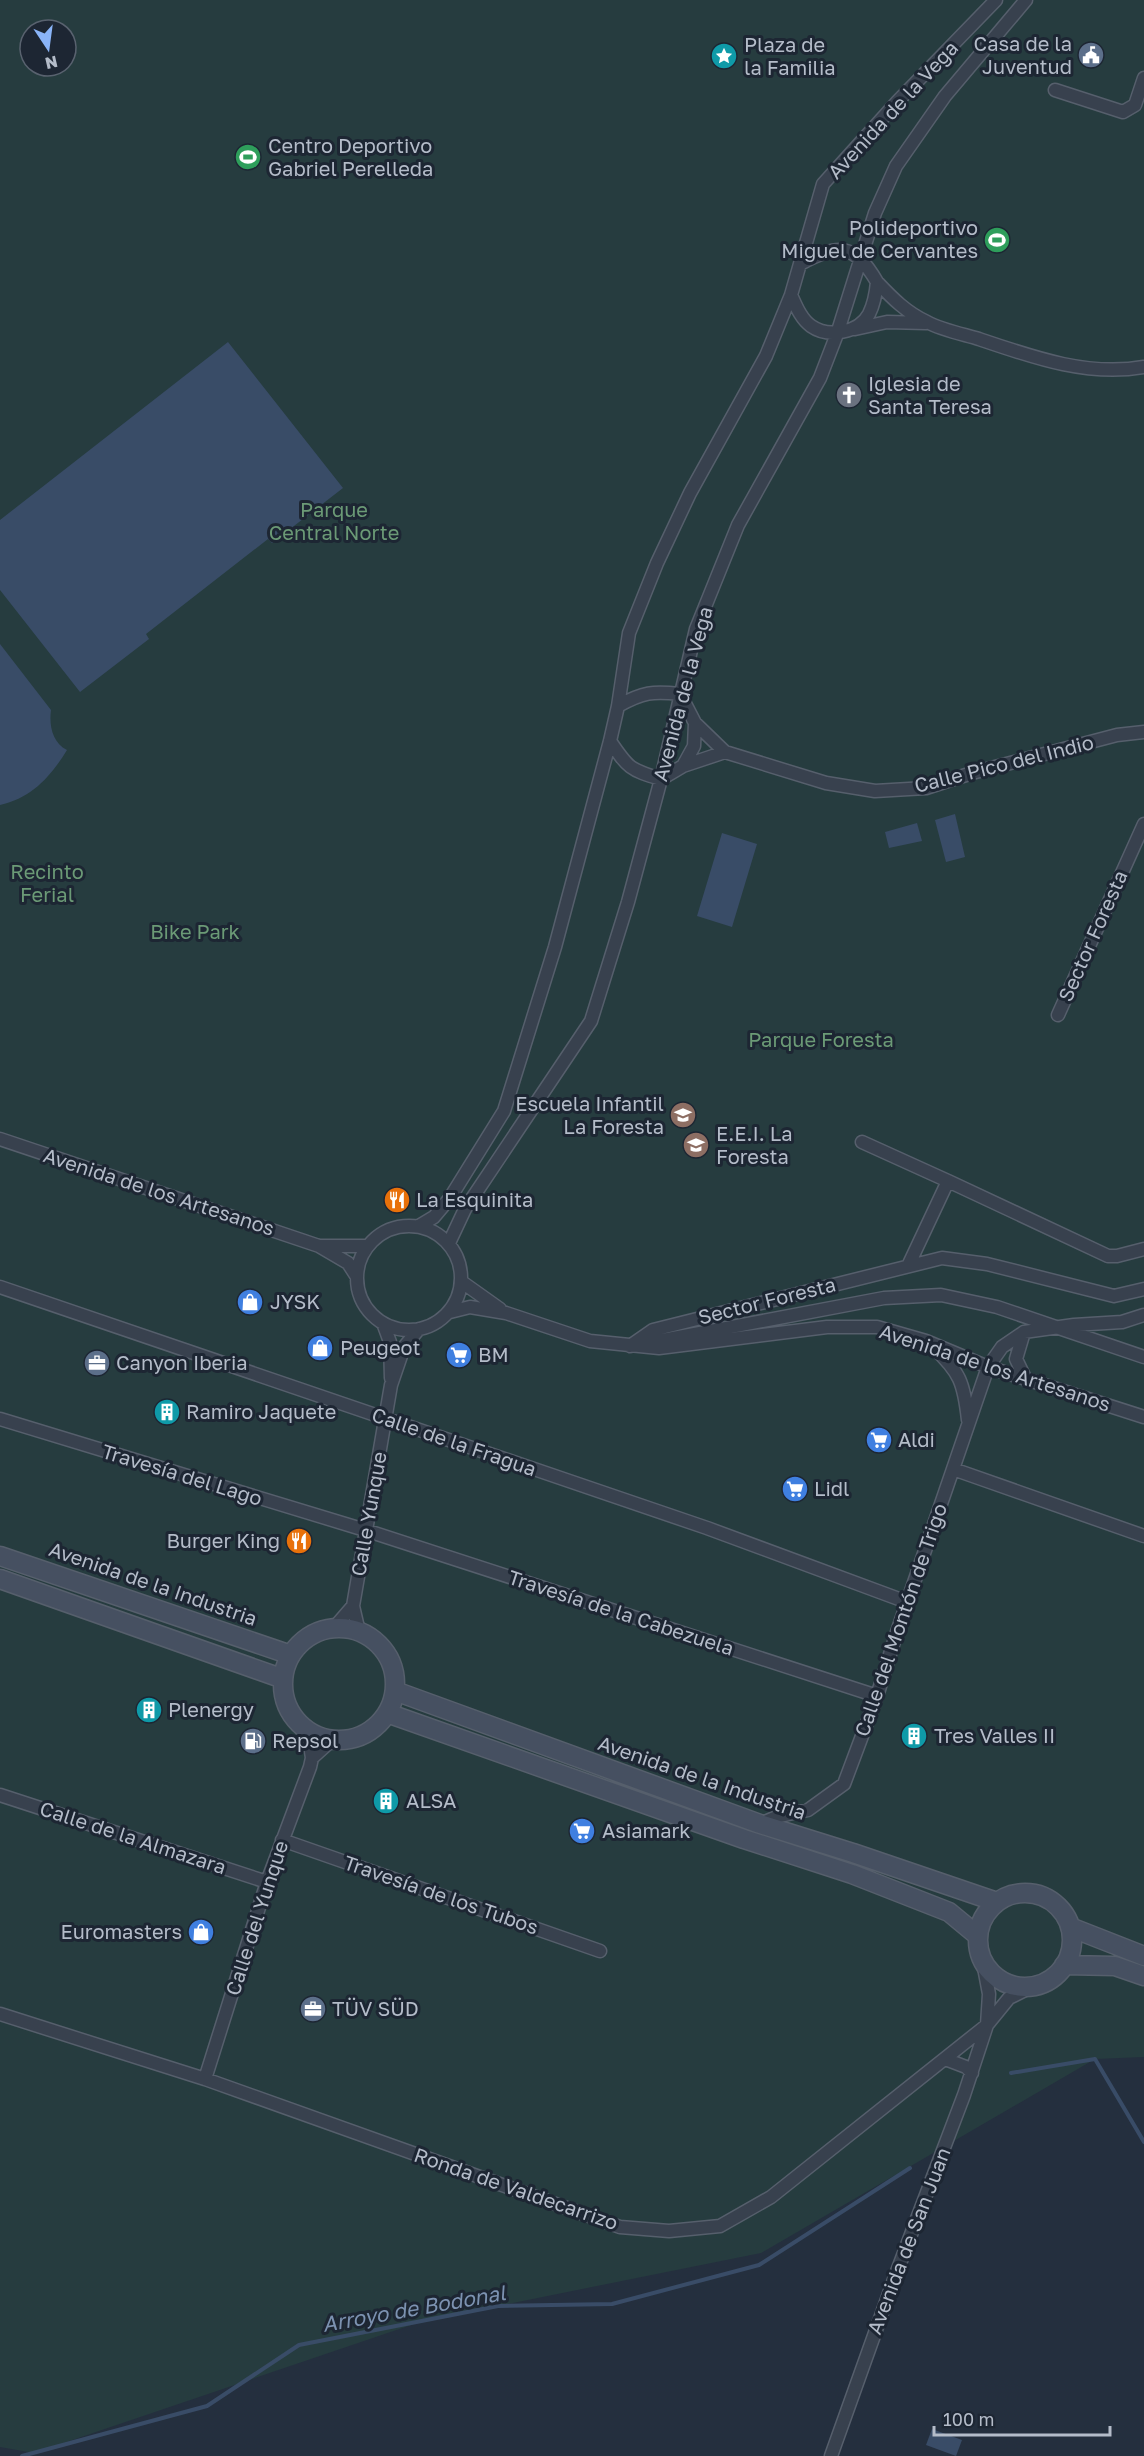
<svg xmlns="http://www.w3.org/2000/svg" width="1144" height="2456" viewBox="0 0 1144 2456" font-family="'Golos Text',sans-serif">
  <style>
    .green { fill: #263c3f; fill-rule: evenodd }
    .water { fill: #394c67 }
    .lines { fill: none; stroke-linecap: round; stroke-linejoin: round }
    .stream { stroke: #394c67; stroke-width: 4 }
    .street-casing { stroke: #565f6c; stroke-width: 15 }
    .secondary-casing { stroke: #565f6c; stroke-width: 21 }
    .street { stroke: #38414e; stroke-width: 12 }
    .secondary { stroke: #465061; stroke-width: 18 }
    .labels { text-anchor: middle; stroke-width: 6; stroke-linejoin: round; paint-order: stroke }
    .poi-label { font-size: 20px; fill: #b4bcc9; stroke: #1d2633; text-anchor: start }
    .street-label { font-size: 20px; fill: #b4bcc9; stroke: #1d2633 }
    .park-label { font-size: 20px; fill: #6b9a76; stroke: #1d2633 }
    .water-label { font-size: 21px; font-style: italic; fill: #7c92b1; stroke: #1d2633 }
  </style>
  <rect width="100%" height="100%" fill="#242f3e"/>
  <path class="green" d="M0,0H1144V2057L1095,2059L761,2253L423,2321L34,2453L0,2447ZM30,30H66V66H30Z"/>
  <path class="water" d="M228,342L343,488L272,543L268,539L146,634L149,639L80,692L0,590V520Z
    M0,644L51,710C49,725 52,742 67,750C51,776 32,798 0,805Z
    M955,814L965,857L946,862L935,820Z
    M917,823L922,841L889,848L885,832Z
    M722,833L757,844L732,927L697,916Z
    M932,2429L962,2440L956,2456L926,2445Z"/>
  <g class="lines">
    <path class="stream" d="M1011,2073L1095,2059L1144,2142
      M22,2456L207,2406L299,2345L498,2306L612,2304L759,2265L910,2168"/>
    <defs>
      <path id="street" d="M1055,90L1123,112L1135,105L1144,78
        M877,282C892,298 907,313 927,322C942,330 962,334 979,339C1032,357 1087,377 1144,367
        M791,295C796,306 801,319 811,326C828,338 859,333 869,314C874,304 876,293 877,282C854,242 838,244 800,264
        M855,329L887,322L926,323
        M695,723L725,752L826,783L875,791L926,788L972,773L1117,735L1144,732
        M610,741C628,768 630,770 661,779L683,766L694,746L695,723L680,694C653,691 643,692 618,706
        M683,766L725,752
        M1058,1015L1144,824
        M0,1139L319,1246L348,1263L357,1277
        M862,1142L948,1181
        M357 1278a52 52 0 1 1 104 0a52 52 0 1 1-104 0Z
        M419,1226L434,1217L450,1198L504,1111L555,947L610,741L618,706L629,633L657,563L690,493L766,356L791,295L823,184L897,102L996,0
        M449,1243L465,1209L591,1021L628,902L661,779L696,629L738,525L820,378L837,334L875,213L896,166L945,96L1026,0
        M320,1246H367
        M909,1264L948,1181L1108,1256H1117L1144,1249
        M462,1282L500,1309
        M0,1287L707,1528L907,1602
        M450,1312L470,1307L506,1313L590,1341L659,1348L827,1327H877L926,1341L988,1367L1144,1417
        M383,1323L390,1342L391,1378
        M1024,1332L1016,1359L1026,1380
        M652,1342L884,1298L941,1295L997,1307L1144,1357
        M630,1346L653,1330L942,1258L987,1264L1114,1296L1144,1289
        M933,1347C960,1372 964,1383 968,1420
        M0,1419L365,1530L877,1696
        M953,1469L1144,1536
        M353,1606L359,1632
        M334,1628L353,1606L391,1385L404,1347L419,1329
        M312,1758L332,1740
        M0,1795L267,1882
        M760,1824L779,1816L808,1810L844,1784L877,1696L897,1632L988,1367L1002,1347L1024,1332L1074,1325L1122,1322L1144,1315
        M282,1840L600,1951
        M0,2014L205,2079L620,2227L669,2231L720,2226L771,2197L987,2025L1009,1998L1035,1985
        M945,2059L966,2067L972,2073
        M205,2079L267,1882L310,1767L312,1758L308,1731
        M831,2456L896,2274L964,2095L987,2025L989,1994L983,1962"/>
      <path id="secondary" d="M0,1556L291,1655
        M0,1579L278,1677L283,1681
        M283 1684a56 56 0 1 1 112 0a56 56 0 1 1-112 0Z
        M395,1691L760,1824L853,1853L997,1902
        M387,1713L744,1839L852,1874L949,1912L978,1936
        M978 1940a47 47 0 1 1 94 0a47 47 0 1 1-94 0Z
        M1070,1927L1144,1956
        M1064,1965L1115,1966L1144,1976"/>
    </defs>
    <use href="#street" class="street-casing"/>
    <use href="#secondary" class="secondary-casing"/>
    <use href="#street" class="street"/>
    <use href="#secondary" class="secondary"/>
  </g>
  <defs>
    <symbol id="civic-disc" viewBox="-11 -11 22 22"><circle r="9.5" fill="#5c6f8a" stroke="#1d2633"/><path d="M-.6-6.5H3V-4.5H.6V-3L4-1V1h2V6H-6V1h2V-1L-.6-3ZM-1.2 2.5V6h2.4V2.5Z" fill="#fff"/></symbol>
    <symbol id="sight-disc" viewBox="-11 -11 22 22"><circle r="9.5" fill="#0f9aa8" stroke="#1d2633"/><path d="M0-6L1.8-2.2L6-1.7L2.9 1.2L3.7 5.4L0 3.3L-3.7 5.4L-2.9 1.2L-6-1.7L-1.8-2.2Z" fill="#fff"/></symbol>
    <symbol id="stadium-disc" viewBox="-11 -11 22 22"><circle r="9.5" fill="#2e9e5b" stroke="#1d2633"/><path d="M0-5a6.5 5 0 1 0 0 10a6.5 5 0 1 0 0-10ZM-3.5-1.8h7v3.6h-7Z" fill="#fff"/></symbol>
    <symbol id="church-disc" viewBox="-11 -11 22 22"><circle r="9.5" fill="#6b7280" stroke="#1d2633"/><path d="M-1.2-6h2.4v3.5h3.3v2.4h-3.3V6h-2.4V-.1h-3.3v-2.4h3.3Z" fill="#fff"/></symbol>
    <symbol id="school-disc" viewBox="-11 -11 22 22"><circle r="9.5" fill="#8d6e63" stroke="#1d2633"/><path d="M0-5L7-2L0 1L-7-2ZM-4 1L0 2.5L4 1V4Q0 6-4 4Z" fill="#fff"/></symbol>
    <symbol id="restaurant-disc" viewBox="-11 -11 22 22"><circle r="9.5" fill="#e8710a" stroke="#1d2633"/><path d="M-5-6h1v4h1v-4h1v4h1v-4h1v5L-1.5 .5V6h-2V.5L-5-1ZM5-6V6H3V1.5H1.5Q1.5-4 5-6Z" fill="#fff"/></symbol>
    <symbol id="shop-disc" viewBox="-11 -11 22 22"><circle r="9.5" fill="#3f7fe0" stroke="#1d2633"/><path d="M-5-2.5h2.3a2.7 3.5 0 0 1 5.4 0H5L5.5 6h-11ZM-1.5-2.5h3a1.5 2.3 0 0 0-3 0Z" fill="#fff"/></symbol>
    <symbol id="supermarket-disc" viewBox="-11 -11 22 22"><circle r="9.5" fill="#3f7fe0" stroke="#1d2633"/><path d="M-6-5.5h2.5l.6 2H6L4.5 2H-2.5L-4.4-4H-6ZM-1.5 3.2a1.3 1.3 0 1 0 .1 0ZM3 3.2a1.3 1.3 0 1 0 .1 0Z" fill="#fff"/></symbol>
    <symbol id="office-disc" viewBox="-11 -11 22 22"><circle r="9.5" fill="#5c6f8a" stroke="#1d2633"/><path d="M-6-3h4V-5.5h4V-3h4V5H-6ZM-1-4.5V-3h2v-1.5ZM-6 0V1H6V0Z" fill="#fff"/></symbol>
    <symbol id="building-disc" viewBox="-11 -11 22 22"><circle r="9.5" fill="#0f9aa8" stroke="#1d2633"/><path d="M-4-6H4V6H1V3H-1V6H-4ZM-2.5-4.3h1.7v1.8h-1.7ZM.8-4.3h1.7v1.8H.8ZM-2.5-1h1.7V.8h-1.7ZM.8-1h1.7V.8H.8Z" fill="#fff"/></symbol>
    <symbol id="fuel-disc" viewBox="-11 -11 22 22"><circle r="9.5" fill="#5c6f8a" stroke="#1d2633"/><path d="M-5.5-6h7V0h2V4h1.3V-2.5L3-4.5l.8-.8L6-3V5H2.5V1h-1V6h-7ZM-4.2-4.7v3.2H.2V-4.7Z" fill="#fff"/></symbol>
  </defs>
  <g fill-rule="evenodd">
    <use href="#civic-disc" x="1076" y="40" width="30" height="30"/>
    <use href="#sight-disc" x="709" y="41" width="30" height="30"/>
    <use href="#stadium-disc" x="233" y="142" width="30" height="30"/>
    <use href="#stadium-disc" x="982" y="225" width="30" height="30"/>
    <use href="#church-disc" x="834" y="380" width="30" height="30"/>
    <use href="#school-disc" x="668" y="1100" width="30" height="30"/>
    <use href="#school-disc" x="681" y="1130" width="30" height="30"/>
    <use href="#restaurant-disc" x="382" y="1185" width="30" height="30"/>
    <use href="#shop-disc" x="235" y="1287" width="30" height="30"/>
    <use href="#shop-disc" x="305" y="1333" width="30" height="30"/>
    <use href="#supermarket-disc" x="444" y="1340" width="30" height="30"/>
    <use href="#office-disc" x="82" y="1348" width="30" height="30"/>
    <use href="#building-disc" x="152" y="1397" width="30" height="30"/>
    <use href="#supermarket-disc" x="864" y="1425" width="30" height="30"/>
    <use href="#supermarket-disc" x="780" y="1474" width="30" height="30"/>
    <use href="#restaurant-disc" x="284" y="1526" width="30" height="30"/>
    <use href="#building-disc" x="134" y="1695" width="30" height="30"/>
    <use href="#building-disc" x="899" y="1721" width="30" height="30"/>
    <use href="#fuel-disc" x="238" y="1726" width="30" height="30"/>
    <use href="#building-disc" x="371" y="1786" width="30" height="30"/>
    <use href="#supermarket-disc" x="567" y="1816" width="30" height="30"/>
    <use href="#shop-disc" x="186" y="1917" width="30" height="30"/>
    <use href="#office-disc" x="298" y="1994" width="30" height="30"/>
  </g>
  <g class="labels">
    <g class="poi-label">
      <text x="1072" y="51" text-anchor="end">Casa de la<tspan x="1072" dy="23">Juventud</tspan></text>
      <text x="744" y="52">Plaza de<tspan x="744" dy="23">la Familia</tspan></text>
      <text x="268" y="153">Centro Deportivo<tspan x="268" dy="23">Gabriel Perelleda</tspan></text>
      <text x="978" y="235" text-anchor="end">Polideportivo<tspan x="978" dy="23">Miguel de Cervantes</tspan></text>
      <text x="868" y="391">Iglesia de<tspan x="868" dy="23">Santa Teresa</tspan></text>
      <text x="664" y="1111" text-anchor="end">Escuela Infantil<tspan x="664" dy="23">La Foresta</tspan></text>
      <text x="716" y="1141">E.E.I. La<tspan x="716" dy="23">Foresta</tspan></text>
      <text x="416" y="1207">La Esquinita</text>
      <text x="270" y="1309">JYSK</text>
      <text x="340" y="1355">Peugeot</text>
      <text x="478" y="1362">BM</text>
      <text x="116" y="1370">Canyon Iberia</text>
      <text x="186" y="1419">Ramiro Jaquete</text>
      <text x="898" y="1447">Aldi</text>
      <text x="814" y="1496">Lidl</text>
      <text x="280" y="1548" text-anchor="end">Burger King</text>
      <text x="168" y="1717">Plenergy</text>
      <text x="934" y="1743">Tres Valles II</text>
      <text x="272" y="1748">Repsol</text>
      <text x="406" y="1808">ALSA</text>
      <text x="602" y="1838">Asiamark</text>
      <text x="182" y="1939" text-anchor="end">Euromasters</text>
      <text x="332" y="2016">TÜV SÜD</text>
    </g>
    <g class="street-label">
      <text transform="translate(893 110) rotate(-47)" y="7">Avenida de la Vega</text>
      <text transform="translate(683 694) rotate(-75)" y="7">Avenida de la Vega</text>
      <text transform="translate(1004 764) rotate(-14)" y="7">Calle Pico del Indio</text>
      <text transform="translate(1093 936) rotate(-66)" y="7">Sector Foresta</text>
      <text transform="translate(159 1192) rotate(18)" y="7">Avenida de los Artesanos</text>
      <text transform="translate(767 1301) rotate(-14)" y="7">Sector Foresta</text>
      <text transform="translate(995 1368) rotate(18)" y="7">Avenida de los Artesanos</text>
      <text transform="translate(454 1442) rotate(19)" y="7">Calle de la Fragua</text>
      <text transform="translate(182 1475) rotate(17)" y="7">Travesía del Lago</text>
      <text transform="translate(369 1514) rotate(-80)" y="7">Calle Yunque</text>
      <text transform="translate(153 1584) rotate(19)" y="7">Avenida de la Industria</text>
      <text transform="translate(621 1613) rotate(18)" y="7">Travesía de la Cabezuela</text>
      <text transform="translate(901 1620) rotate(-71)" y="7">Calle del Montón de Trigo</text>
      <text transform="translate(702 1778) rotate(19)" y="7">Avenida de la Industria</text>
      <text transform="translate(133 1838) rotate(18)" y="7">Calle de la Almazara</text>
      <text transform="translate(441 1895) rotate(19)" y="7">Travesía de los Tubos</text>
      <text transform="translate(257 1918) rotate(-72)" y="7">Calle del Yunque</text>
      <text transform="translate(516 2189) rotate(19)" y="7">Ronda de Valdecarrizo</text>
      <text transform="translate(909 2241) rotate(-69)" y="7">Avenida de San Juan</text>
    </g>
    <g class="park-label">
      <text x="334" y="517">Parque<tspan x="334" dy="23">Central Norte</tspan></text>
      <text x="47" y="879">Recinto<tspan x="47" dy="23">Ferial</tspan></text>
      <text x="195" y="939">Bike Park</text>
      <text x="821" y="1047">Parque Foresta</text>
    </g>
    <g class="water-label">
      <text transform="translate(414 2309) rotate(-10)" y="7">Arroyo de Bodonal</text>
    </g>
  </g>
  <g transform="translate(48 48) rotate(167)"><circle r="28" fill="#1d2633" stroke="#59626f" stroke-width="1.5"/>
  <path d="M0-4.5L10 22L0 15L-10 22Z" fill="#8ab4f8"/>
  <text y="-9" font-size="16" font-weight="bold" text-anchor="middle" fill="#b4bcc9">N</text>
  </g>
  <path d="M934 2426v9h176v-9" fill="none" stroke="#b4bcc9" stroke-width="3"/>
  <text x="943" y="2426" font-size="18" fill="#b4bcc9" stroke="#1d2633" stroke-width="4.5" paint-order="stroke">100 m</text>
</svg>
